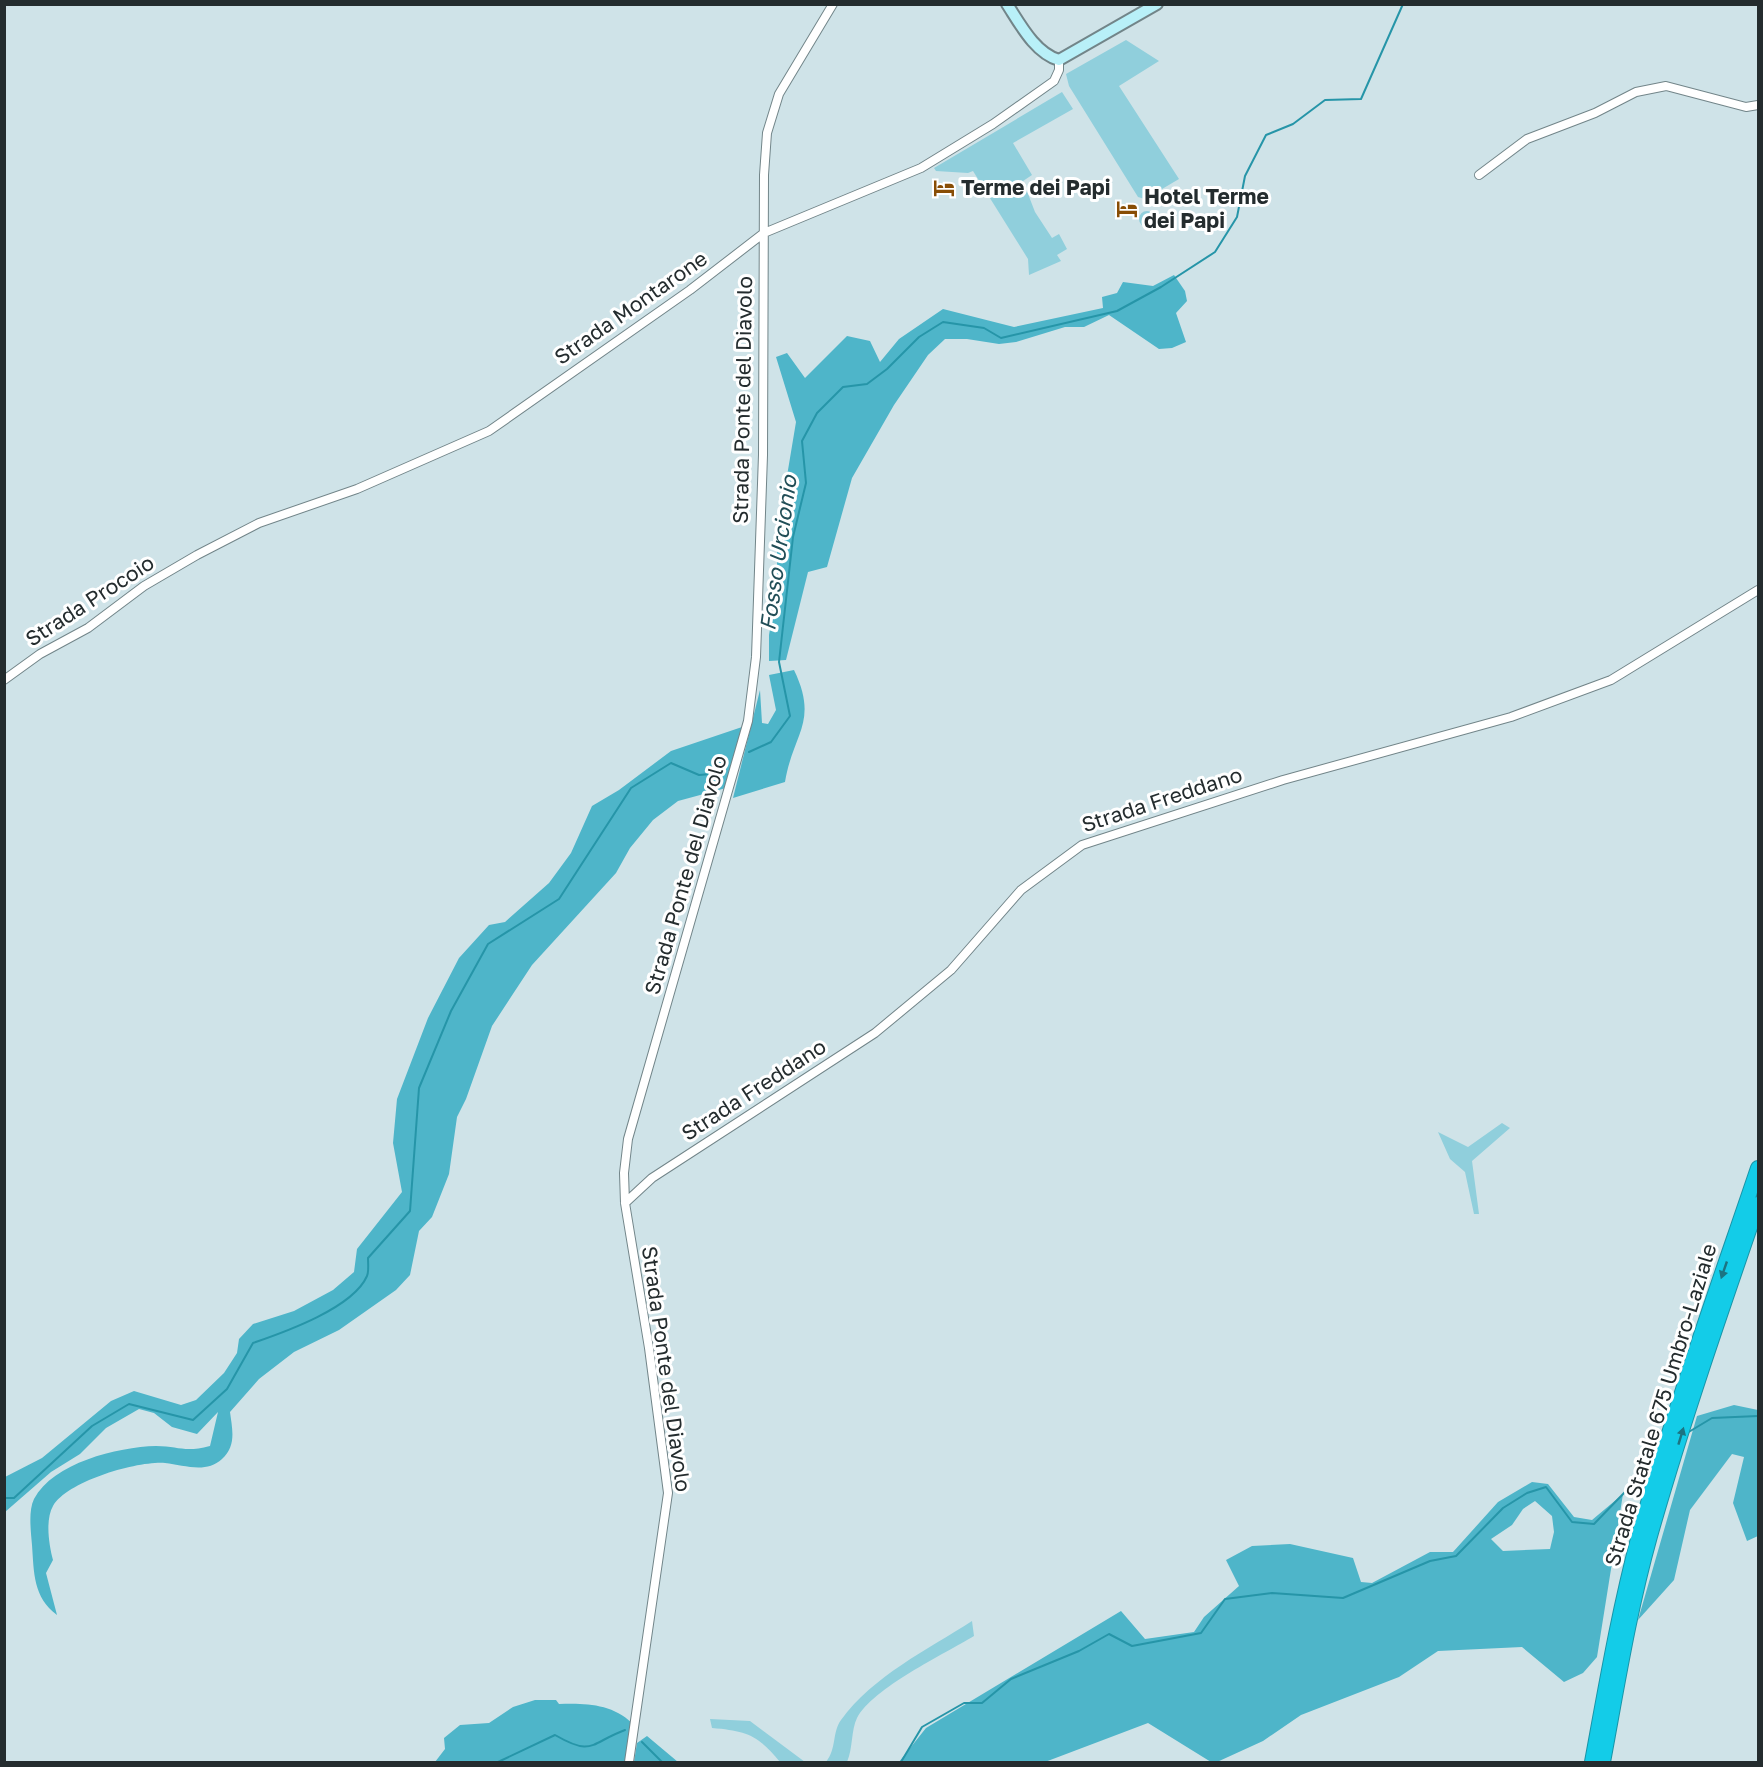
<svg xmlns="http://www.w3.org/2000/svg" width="1763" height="1767" viewBox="0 0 1763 1767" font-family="'Golos Text',sans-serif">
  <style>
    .green { fill: #90cfdc }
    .forest { fill: #4eb5c9; fill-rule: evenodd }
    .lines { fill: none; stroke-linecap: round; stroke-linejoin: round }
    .stream { stroke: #2695a8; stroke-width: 2 }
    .street-casing { stroke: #728589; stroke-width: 10 }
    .secondary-casing { stroke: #728589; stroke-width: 14 }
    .highway-casing { stroke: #1994a7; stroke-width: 16 }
    .street { stroke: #fff; stroke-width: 8 }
    .secondary { stroke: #b8f0f8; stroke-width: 10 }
    .highway { stroke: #13cce8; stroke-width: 14 }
    .oneway { fill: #1c7482 }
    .labels { text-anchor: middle; stroke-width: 6; stroke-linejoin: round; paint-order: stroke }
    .poi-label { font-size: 21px; font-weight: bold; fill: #242c2e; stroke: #fff; text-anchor: start }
    .street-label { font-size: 21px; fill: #242c2e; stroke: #fff }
    .water-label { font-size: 22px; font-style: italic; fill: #214e57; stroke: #fff }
  </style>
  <rect width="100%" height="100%" fill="#cfe3e8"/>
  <path class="green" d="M1126,40L1159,61L1119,86L1179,179L1145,199L1138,197L1069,86L1066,74Z
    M1062,92L1073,109L1013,143L1032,175L1023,181L1035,212L1052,238L1059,234L1067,249L1057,255L1061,261L1029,275L1028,259L973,171L968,173L936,171L934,168Z
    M1139 219a8 8 0 1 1 16 0a8 8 0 1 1-16 0Z
    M1502,1123L1510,1128L1472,1161L1479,1214H1474L1465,1172L1450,1159L1438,1132L1468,1147Z
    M972,1621L974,1636C944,1654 873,1688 857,1718C851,1730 853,1748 847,1762H826C837,1748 832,1732 841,1720C873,1676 927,1650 972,1621Z
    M710,1719L750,1721L805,1762H780C758,1735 747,1731 712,1728Z"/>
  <path class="forest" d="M1174,275L1185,291L1187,301L1176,313L1186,342L1172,348L1159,349L1109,315L1084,327H1065L1016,342L999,344L967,339H945L928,355L894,405L852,478L827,567L808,572L786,660L769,661V635L777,587V536L796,422L776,357L787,353L805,378L847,336L870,341L880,362L899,339L943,309L1014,327L1103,308L1102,297L1117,293L1123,282L1153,286Z
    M794,670C819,722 793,733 785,782L733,798L760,690L762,723L768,724L776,710L769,675Z
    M745,726L726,788L678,801L653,820L630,848L616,873L532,965L492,1026L466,1099L457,1117L449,1174L432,1217L419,1231L410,1275L396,1290L339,1330L294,1352L259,1379L230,1412C232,1428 237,1446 222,1459C206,1474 184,1465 165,1463C137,1461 68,1481 53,1506C45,1520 49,1545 53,1560L46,1573L57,1615C33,1597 34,1573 32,1545C31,1532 28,1511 34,1499C53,1463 117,1447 156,1446C179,1446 184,1453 210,1446L218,1412L197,1434L172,1427L154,1413L139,1409L106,1428L80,1454L51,1472L5,1512V1477L42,1458L111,1401L134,1391L181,1405L196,1400L224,1373L237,1353L239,1339L253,1324L294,1311L333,1290L354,1272L357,1249L402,1192L393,1143L397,1099L428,1018L459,958L489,925L505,922L549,883L571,853L592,806L619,790L671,751Z
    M1734,1405L1758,1410V1536L1747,1541L1733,1503L1744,1457L1732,1454L1690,1510L1674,1580L1638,1620L1697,1416Z
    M1532,1482L1548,1484L1574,1517L1592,1520L1623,1494L1597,1657L1583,1673L1564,1682L1522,1647L1438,1651L1399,1677L1301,1715L1263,1741L1217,1762H1211L1148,1723L1045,1762H899L926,1728L1121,1611L1145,1639L1194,1632L1204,1617L1239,1586L1226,1560L1252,1546L1290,1544L1353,1558L1361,1582L1372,1583L1430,1552H1453L1498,1502ZM1535,1501L1552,1516L1554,1532L1550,1549L1503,1551L1491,1539L1512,1525L1523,1509Z
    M535,1700H556L559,1704C586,1703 612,1704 632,1723L625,1762H435L445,1749L444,1738L460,1725L489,1723L513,1707Z
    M647,1736L678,1762H634L637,1743Z"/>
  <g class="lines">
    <path class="stream" d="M749,752L771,742L790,716L779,662L793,537L806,483L802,441L817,413L843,387L867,384L887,369L919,337L943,322L984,328L1001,338L1117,311L1161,287L1215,252L1237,217L1245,176L1266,135L1293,124L1325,100L1361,99L1403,4
      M1687,1433L1712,1418L1758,1416
      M4,1498H14L92,1426L129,1404L193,1420L227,1389L253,1343C285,1332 353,1308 367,1276C369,1272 368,1263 368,1258L410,1211L419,1088L451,1011L488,944L559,899L631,788L671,763L699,775L711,774L724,756
      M642,1742L662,1762
      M498,1762L555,1735C593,1757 590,1743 625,1730
      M901,1762L922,1727L964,1703H982L1011,1679L1079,1651L1109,1634L1132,1646L1201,1633L1225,1599L1272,1593L1343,1598L1430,1561L1456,1556L1503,1508L1527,1493L1546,1487L1572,1522L1594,1524L1654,1462"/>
    <defs>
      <path id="street" d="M1479,175L1527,139L1595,113L1636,92L1666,86L1746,107L1758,105
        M4,680L40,654L88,628L144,586L197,555L259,523L357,489L489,431L690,290L764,233L921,168L993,124L1054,81L1059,70V60
        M625,1203L652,1178L875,1033L951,970L1021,890L1082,845L1283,780L1511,717L1611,680L1758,590
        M629,1762L668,1493L649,1348L625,1203L624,1173L628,1139L748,721L756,657L763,455L764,175L767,133L779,94L833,4"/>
      <path id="secondary" d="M1007,4C1020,24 1035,53 1059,60L1157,4"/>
      <path id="highway" d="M1592,1762C1606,1686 1619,1610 1639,1535C1673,1411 1717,1289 1758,1168
        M1603,1762C1617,1687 1629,1611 1650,1536C1682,1424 1720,1314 1758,1204"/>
    </defs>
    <use href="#street" class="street-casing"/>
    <use href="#secondary" class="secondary-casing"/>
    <use href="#highway" class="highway-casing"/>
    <use href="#street" class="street"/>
    <use href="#secondary" class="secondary"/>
    <use href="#highway" class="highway"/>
  </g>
  <defs><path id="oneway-solid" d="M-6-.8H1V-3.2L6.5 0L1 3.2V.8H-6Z" transform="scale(1.5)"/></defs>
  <g class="oneway">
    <use href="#oneway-solid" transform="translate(1724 1270) rotate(109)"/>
    <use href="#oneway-solid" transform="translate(1681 1436) rotate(-73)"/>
  </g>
  <defs>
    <symbol id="hotel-bare" viewBox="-9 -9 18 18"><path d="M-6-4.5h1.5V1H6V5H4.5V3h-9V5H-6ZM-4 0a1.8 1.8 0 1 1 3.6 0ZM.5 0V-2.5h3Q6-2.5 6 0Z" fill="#884d05" stroke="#fff" stroke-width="2.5" paint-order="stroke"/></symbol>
  </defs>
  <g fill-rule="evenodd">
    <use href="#hotel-bare" x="929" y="173" width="30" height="30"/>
    <use href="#hotel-bare" x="1112" y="194" width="30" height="30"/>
  </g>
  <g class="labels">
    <g class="poi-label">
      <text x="961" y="195">Terme dei Papi</text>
      <text x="1144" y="204">Hotel Terme<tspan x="1144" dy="24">dei Papi</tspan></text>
    </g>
    <g class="street-label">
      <text transform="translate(631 308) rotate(-35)" y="7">Strada Montarone</text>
      <text transform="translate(743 400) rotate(-89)" y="7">Strada Ponte del Diavolo</text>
      <text transform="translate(90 601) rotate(-33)" y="7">Strada Procoio</text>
      <text transform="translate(1162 800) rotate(-18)" y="7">Strada Freddano</text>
      <text transform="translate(686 875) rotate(-74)" y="7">Strada Ponte del Diavolo</text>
      <text transform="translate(754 1090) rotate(-33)" y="7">Strada Freddano</text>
      <text transform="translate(666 1369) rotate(82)" y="7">Strada Ponte del Diavolo</text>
      <text transform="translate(1661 1405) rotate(-73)" y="7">Strada Statale 675 Umbro-Laziale</text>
    </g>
    <g class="water-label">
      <text transform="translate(778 553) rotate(-82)" y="8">Fosso Urcionio</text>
    </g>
  </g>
  <rect width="1763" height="1767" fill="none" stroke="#242c2e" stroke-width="12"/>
</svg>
